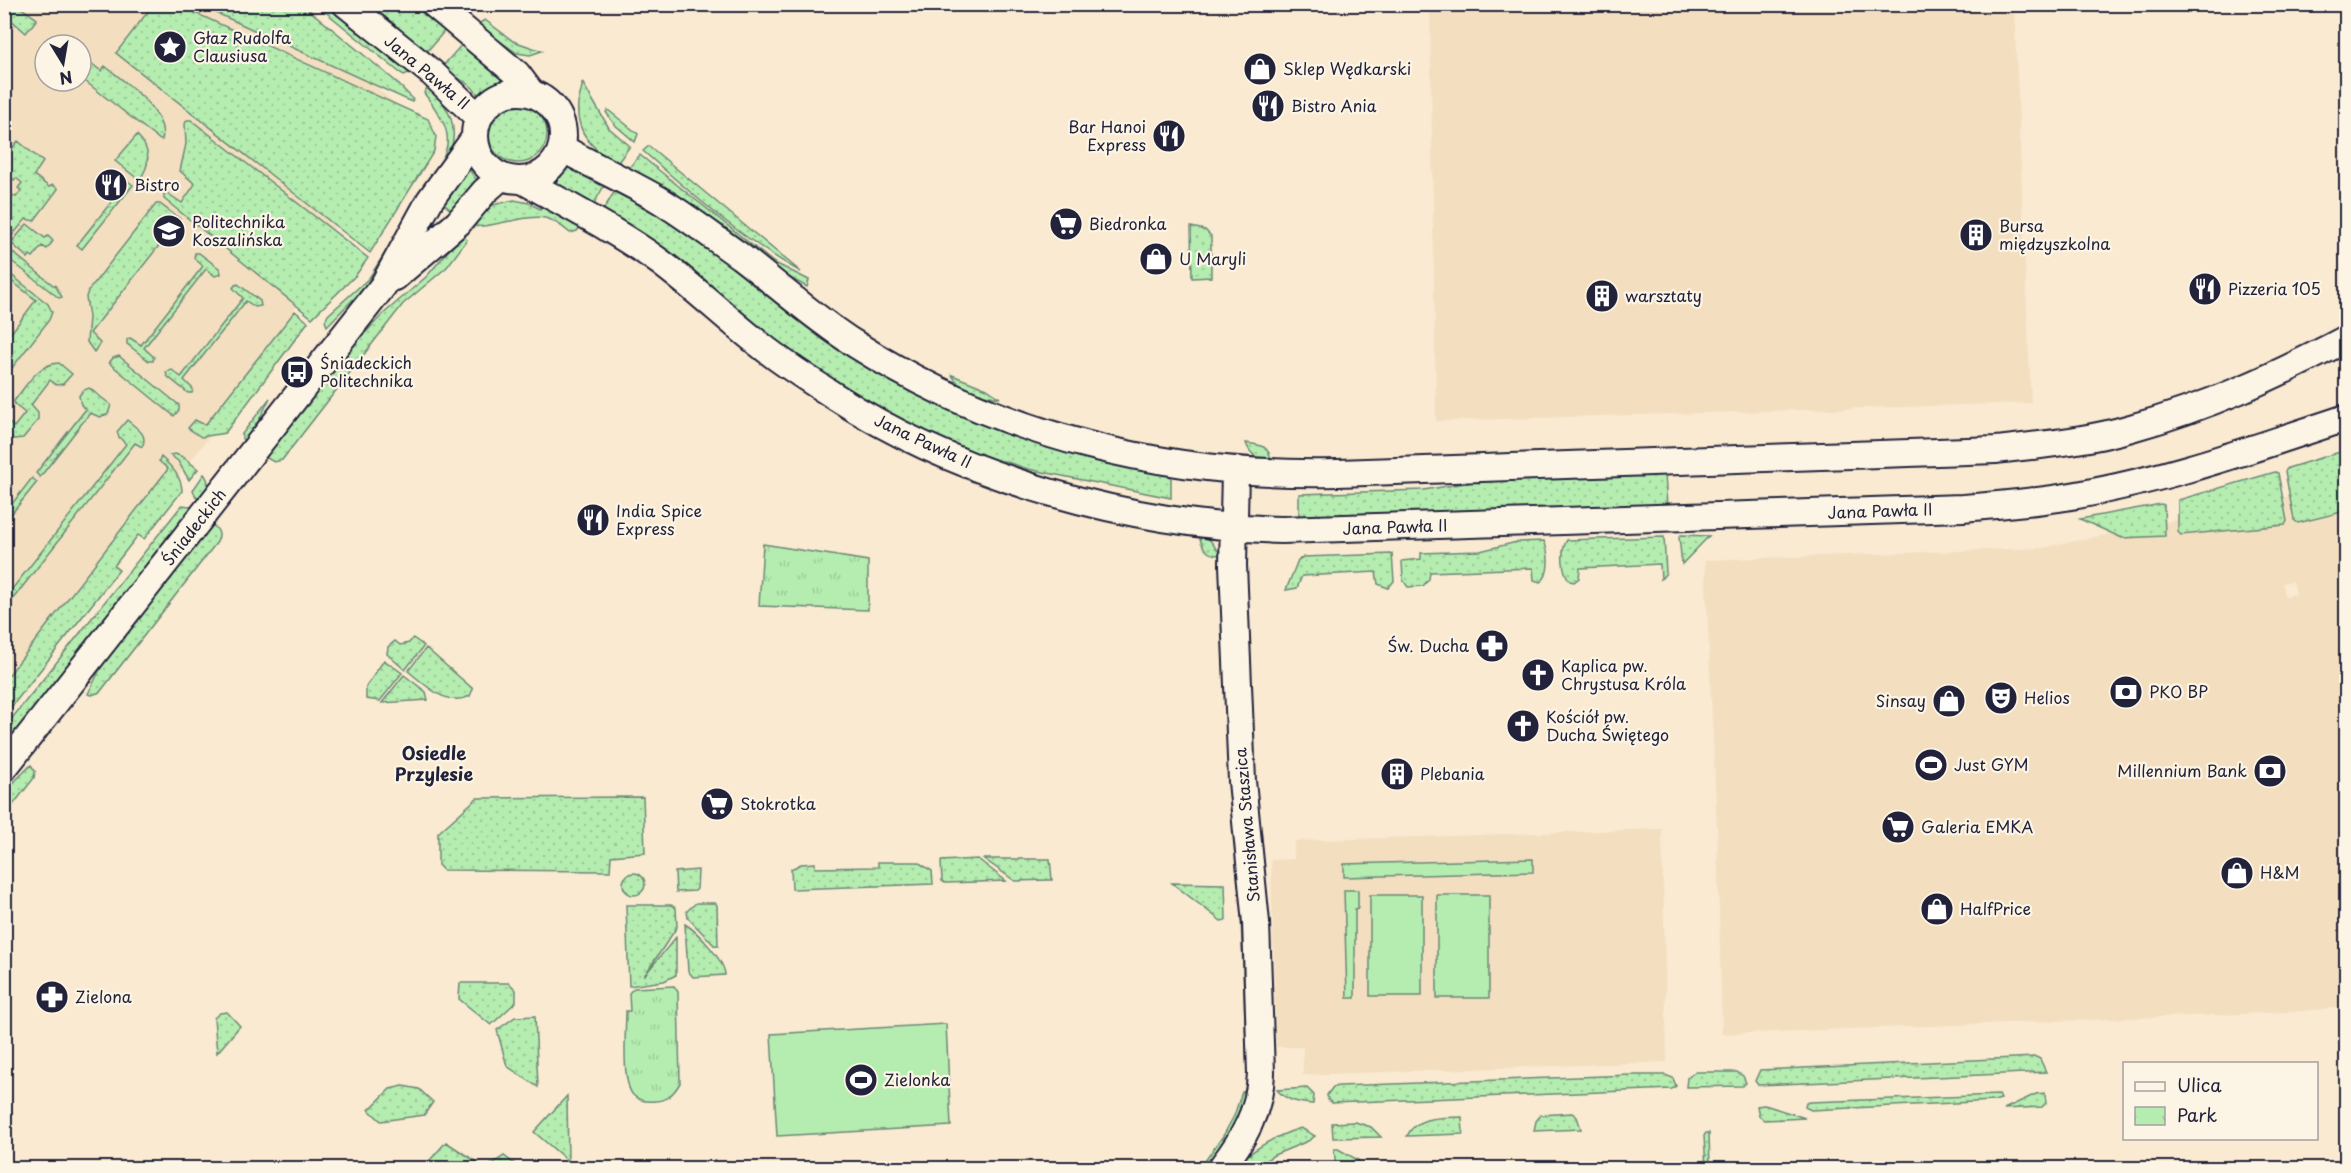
<svg xmlns="http://www.w3.org/2000/svg" width="2351" height="1173" viewBox="0 0 2351 1173" font-family="'Playpen Sans',sans-serif">
  <style>
    .built { fill: #f3dec0; fill-rule: evenodd }
    .grass { fill: url(#grass-dots); stroke: #6c8876; stroke-width: 1.5 }
    .park { fill: url(#park-tufts); stroke: #6c8876; stroke-width: 1.5 }
    .pitch { fill: #b5edb0; stroke: #6c8876; stroke-width: 1.5 }
    .lines { fill: none; stroke-linecap: round; stroke-linejoin: round }
    .secondary-casing { stroke: #22223b; stroke-width: 30 }
    .secondary { stroke: #fcf5e5; stroke-width: 26 }
    .labels { text-anchor: middle; stroke-width: 4.5; stroke-linejoin: round; paint-order: stroke }
    .poi-label { font-size: 16px; fill: #22223b; stroke: #fcf5e5; text-anchor: start }
    .street-label { font-size: 16px; fill: #22223b; stroke: #fcf5e5 }
    .neighbourhood-label { font-size: 18px; font-weight: bold; fill: #22223b; stroke: #fcf5e5 }
  </style>
  <defs>
    <pattern id="grass-dots" width="8" height="8" patternUnits="userSpaceOnUse" patternTransform="scale(1.5)"><rect width="8" height="8" fill="#b5edb0"/><path d="M2 2h.1M6 6h.1" fill="none" stroke="#9bcb98" stroke-width="1.8" stroke-linecap="round"/></pattern>
    <pattern id="park-tufts" width="24" height="20" patternUnits="userSpaceOnUse" patternTransform="scale(1.5)"><rect width="24" height="20" fill="#b5edb0"/><path d="M3 7l-1-3M5 7V3M7 7l1-3M15 17l-1-3M17 17v-4M19 17l1-3" fill="none" stroke="#9bcb98"/></pattern>
  </defs>
  <rect width="100%" height="100%" fill="#f9ead1"/>
  <filter id="ink" filterUnits="userSpaceOnUse"><feTurbulence type="fractalNoise" baseFrequency=".0167" numOctaves="2"/><feDisplacementMap in="SourceGraphic" scale="12" xChannelSelector="R" yChannelSelector="G"/><feConvolveMatrix kernelMatrix="1 2 1 2 8 2 1 2 1" color-interpolation-filters="sRGB"/></filter>
  <g filter="url(#ink)">
    <path class="built" d="M5,5H276L395,103L271,358L5,697ZM45,45H81V81H45Z
      M1430,5H2014L2031,403L1436,421Z
      M2346,481V1007L2290,1012L1722,1034L1717,828L1705,560L2042,548L2282,498ZM2293,581L2296,594L2285,596L2282,583Z
      M1662,829L1667,1062L1303,1075V1047H1276L1271,860L1294,859V841Z"/>
    <path class="grass" d="M5,4L25,5L23,9L37,19L26,33L9,18Z
      M153,5H178L428,119L436,136L434,151L370,253L116,53Z
      M199,5H303L393,79L413,99L412,102Z
      M317,5H331L411,72L404,75L399,72Z
      M363,5H417L446,29L424,55Z
      M485,20L513,41L542,51L530,55L517,53L476,25Z
      M463,43L505,82L490,89L480,97L472,87L442,67Z
      M86,59L101,71L105,66C124,82 169,111 162,140H160L81,78V66Z
      M582,82L609,128L630,146L616,165C594,149 575,134 578,104C579,96 583,88 582,82Z
      M429,85C449,108 461,127 448,158C444,169 432,180 425,189C453,144 457,137 424,93Z
      M489 134a29 29 0 1 1 58 0a29 29 0 1 1-58 0Z
      M608,110L638,134L635,142L614,124L606,112Z
      M187,120H191L368,258L356,275L312,318L164,199V194L167,193L182,203L195,184L180,171L186,144L185,124Z
      M137,135C151,149 151,165 139,180L115,161Z
      M18,141L43,162L34,175L49,187L53,185L58,189L34,221L26,219L5,244V197L8,199L12,195L16,197L21,191L18,188L22,183L16,178L14,180L5,173V157Z
      M649,146L801,272C743,240 692,194 643,151Z
      M640,155L773,262L809,280L807,287L770,267L626,171Z
      M562,162L576,171L605,184L592,207L542,181L556,170Z
      M465,163L475,178L481,182L453,212L438,199Z
      M128,181L133,185L82,249L77,245Z
      M616,189L645,204L702,242L814,330L1171,474V498L1028,469L1004,461H990L910,427L823,377L602,212Z
      M419,199L421,200L366,286L327,326L325,321L328,315L369,278Z
      M514,200L529,203L540,209L542,206L581,226L577,231L570,233C563,227 554,220 545,218C528,213 479,232 469,225L477,216L480,217L493,205Z
      M156,204H160L180,219L90,333L100,343L94,352L87,342L89,317L86,297L88,291Z
      M27,224L45,238L48,236L53,241L47,249L42,246L33,257L30,255L28,258L11,243Z
      M1191,227L1205,230L1211,236V277L1192,278Z
      M462,235L467,240L447,267L403,304L282,460L274,462L263,456L340,360L382,315L426,277Z
      M5,246L53,285H55L62,297L59,298L5,256Z
      M195,253H199L220,269L221,274L215,276L206,269L144,348L154,357L153,361H149L127,344V340L130,338L141,345L203,266L194,258Z
      M5,270L48,304L52,312L49,320L5,377V341L36,300L5,276Z
      M238,284L260,301L261,306L255,307L246,301L184,380L193,389L192,393H188L167,376L166,372L172,370L181,377L243,298L233,288L235,285Z
      M295,311L308,322L225,433L201,437L188,428L195,420L205,425Z
      M119,356L179,405V410L174,416L109,363L113,358Z
      M59,363L72,374L63,384L56,385L50,380L31,405L38,413V420L23,438L14,439L7,434L5,437V420L14,427L25,413L15,405L14,401C27,385 37,364 59,363Z
      M952,375L987,389L1000,398L963,391Z
      M89,388L111,405L108,414L100,417L90,413L40,477L36,473L86,409L81,405L79,396L82,391Z
      M270,398L249,440L247,443L242,439V434Z
      M127,420C136,428 149,434 142,447L135,443L5,609V598L126,444L119,437L117,432Z
      M1246,443C1263,445 1269,446 1272,463C1259,459 1251,457 1246,443Z
      M2346,450V511L2298,523L2294,520L2285,471L2288,468Z
      M175,454L183,457L198,469L189,480L178,461L170,455Z
      M161,457C171,466 182,477 182,491L144,539L138,535L114,566L119,570L5,715V680L168,469L159,461Z
      M2275,472L2278,473L2287,521L2285,525L2181,535L2178,532V500Z
      M1665,473L1667,507L1299,520V494L1424,490L1495,478Z
      M204,474C212,484 207,492 201,501L196,497L193,490Z
      M32,478L37,482L5,522V513Z
      M2161,504L2164,505L2165,536L2122,538L2080,519Z
      M182,505L189,506L194,510L5,752V727Z
      M210,523C217,528 222,533 217,542L100,692L92,695L88,694L107,655Z
      M1199,534L1210,540L1221,555C1207,556 1201,547 1199,534Z
      M1681,535L1709,536L1682,564L1679,537Z
      M1664,537L1666,573L1661,579L1660,564L1580,568L1579,578L1574,582L1570,581C1562,572 1560,551 1567,540Z
      M1544,541C1549,552 1551,576 1540,582L1534,580L1533,568L1430,572L1429,579L1423,586L1408,587L1403,580L1402,561L1421,559V553L1480,551L1517,542Z
      M1392,554L1394,581L1388,588L1378,584L1376,572L1302,576L1297,588L1286,590L1298,560L1303,557Z
      M413,638L424,646L405,670L387,654L388,647L395,641L400,645L409,643Z
      M426,648L473,689L470,696C446,708 426,685 408,671Z
      M384,660L402,673L380,701L366,699V687Z
      M404,675L426,692L428,700L382,703Z
      M31,765L35,771L34,778L5,815V791Z
      M643,797L645,853L611,856L610,871L443,870L438,865V833L477,798Z
      M978,859L1006,881L945,883L942,881L941,861Z
      M984,859H1050L1052,880H1049L1015,881Z
      M878,862H918L932,871L933,884L792,889L791,869L801,864L815,863V868L878,867Z
      M698,870L697,889L695,891L676,892L675,872Z
      M623 884a11 11 0 1 1 22 0a11 11 0 1 1-22 0Z
      M1241,879L1245,912L1249,1072H1247L1240,891Z
      M1172,883L1225,884L1226,920L1221,921Z
      M696,903H715L717,905L718,946L714,945L688,918L687,911Z
      M626,905H671L676,908L677,927L644,976L676,937V975L664,981L629,986Z
      M685,924C697,931 725,961 725,975L693,977L688,971Z
      M460,983H509L516,990V1002L491,1025L459,999Z
      M227,1012L240,1026L217,1053L214,1018L220,1013Z
      M535,1016L538,1087L507,1066L497,1030L515,1017Z
      M2036,1057L2040,1059L2046,1072L1758,1085L1755,1081L1760,1070Z
      M1695,1072H1737L1743,1076L1746,1083L1742,1086L1686,1087L1687,1078Z
      M1631,1075H1665L1673,1078L1676,1086L1672,1089L1332,1103L1328,1100L1327,1095L1333,1087L1339,1086Z
      M403,1086L419,1089L433,1102L424,1115L381,1121L369,1110L390,1089Z
      M1307,1088L1314,1095L1313,1104C1299,1103 1287,1101 1277,1090Z
      M1247,1091C1242,1121 1225,1145 1208,1168H1200L1223,1136L1234,1116L1242,1092Z
      M2045,1093L2046,1103L2042,1107L2004,1109L2036,1094Z
      M1999,1095L2001,1099L1994,1101L1811,1110L1805,1107L1806,1103L1810,1102Z
      M567,1096L568,1161L534,1132Z
      M1764,1105L1768,1106L1805,1118L1764,1120L1759,1116L1757,1106Z
      M1572,1113L1577,1117L1581,1129L1534,1131L1536,1121L1541,1115Z
      M1462,1117L1463,1134L1407,1136C1417,1115 1442,1118 1462,1117Z
      M1355,1122L1371,1127L1381,1137L1333,1138L1332,1123Z
      M1301,1128L1315,1136L1308,1141L1274,1155L1254,1168H1234C1252,1149 1275,1136 1301,1128Z
      M1706,1133H1709L1710,1168H1706L1704,1136Z
      M446,1142L486,1168L504,1156L516,1165L513,1168H423Z
      M1338,1149L1358,1160L1363,1168H1336L1334,1149Z"/>
    <path class="park" d="M763,544L868,561V610L759,606Z
      M674,986L678,992L680,1083C674,1093 667,1101 655,1101C647,1102 639,1101 633,1095C621,1081 626,1030 626,1011H630L629,993L634,988Z"/>
    <path class="pitch" d="M1533,859V872L1344,877V864Z
      M1344,890H1358V908L1355,909V998H1347Z
      M1370,895H1422V996H1370Z
      M1437,895H1489V998H1437Z
      M946,1024L951,1126L777,1136L771,1034Z"/>
    <g class="lines">
      <defs>
        <path id="secondary" d="M346,4L432,73L478,117
          M434,4L517,74L532,94
          M475 136a44 44 0 1 1 88 0a44 44 0 1 1-88 0Z
          M562,148C593,166 627,181 658,199C686,216 713,237 740,256C778,285 814,318 855,344C1000,436 1167,477 1338,473L1996,450C2041,445 2087,441 2131,428C2208,407 2276,376 2346,339
          M524,181C570,207 617,231 660,262C699,291 733,325 772,354C792,369 814,383 836,397C963,479 1131,525 1282,530L1963,508C1995,505 2027,503 2059,498C2157,483 2252,449 2346,418
          M395,277L458,223L485,191L501,177
          M4,768L383,286L430,200L474,139
          M1221,1168C1243,1140 1260,1111 1261,1073L1256,923L1242,781L1233,565L1235,471"/>
      </defs>
      <use href="#secondary" class="secondary-casing"/>
      <use href="#secondary" class="secondary"/>
    </g>
  </g>
  <defs>
    <symbol id="sight-disc" viewBox="-11 -11 22 22"><circle r="9.5" fill="#22223b" stroke="#fcf5e5"/><path d="M0-6L1.8-2.2L6-1.7L2.9 1.2L3.7 5.4L0 3.3L-3.7 5.4L-2.9 1.2L-6-1.7L-1.8-2.2Z" fill="#fff"/></symbol>
    <symbol id="shop-disc" viewBox="-11 -11 22 22"><circle r="9.5" fill="#22223b" stroke="#fcf5e5"/><path d="M-5-2.5h2.3a2.7 3.5 0 0 1 5.4 0H5L5.5 6h-11ZM-1.5-2.5h3a1.5 2.3 0 0 0-3 0Z" fill="#fff"/></symbol>
    <symbol id="restaurant-disc" viewBox="-11 -11 22 22"><circle r="9.5" fill="#22223b" stroke="#fcf5e5"/><path d="M-5-6h1v4h1v-4h1v4h1v-4h1v5L-1.5 .5V6h-2V.5L-5-1ZM5-6V6H3V1.5H1.5Q1.5-4 5-6Z" fill="#fff"/></symbol>
    <symbol id="supermarket-disc" viewBox="-11 -11 22 22"><circle r="9.5" fill="#22223b" stroke="#fcf5e5"/><path d="M-6-5.5h2.5l.6 2H6L4.5 2H-2.5L-4.4-4H-6ZM-1.5 3.2a1.3 1.3 0 1 0 .1 0ZM3 3.2a1.3 1.3 0 1 0 .1 0Z" fill="#fff"/></symbol>
    <symbol id="university-disc" viewBox="-11 -11 22 22"><circle r="9.5" fill="#22223b" stroke="#fcf5e5"/><path d="M0-5L7-2L0 1L-7-2ZM-4 1L0 2.5L4 1V4Q0 6-4 4Z" fill="#fff"/></symbol>
    <symbol id="building-disc" viewBox="-11 -11 22 22"><circle r="9.5" fill="#22223b" stroke="#fcf5e5"/><path d="M-4-6H4V6H1V3H-1V6H-4ZM-2.5-4.3h1.7v1.8h-1.7ZM.8-4.3h1.7v1.8H.8ZM-2.5-1h1.7V.8h-1.7ZM.8-1h1.7V.8H.8Z" fill="#fff"/></symbol>
    <symbol id="bus-disc" viewBox="-11 -11 22 22"><circle r="9.5" fill="#22223b" stroke="#fcf5e5"/><path d="M-5-6H5V4H4V6H2V4H-2V6H-4V4H-5ZM-3.5-4V0h7V-4ZM-3.5 1.2v1.5H-2V1.2ZM2 1.2v1.5H3.5V1.2Z" fill="#fff"/></symbol>
    <symbol id="pharmacy-disc" viewBox="-11 -11 22 22"><circle r="9.5" fill="#22223b" stroke="#fcf5e5"/><path d="M-2-6h4v4h4v4h-4v4h-4v-4h-4v-4h4Z" fill="#fff"/></symbol>
    <symbol id="church-disc" viewBox="-11 -11 22 22"><circle r="9.5" fill="#22223b" stroke="#fcf5e5"/><path d="M-1.2-6h2.4v3.5h3.3v2.4h-3.3V6h-2.4V-.1h-3.3v-2.4h3.3Z" fill="#fff"/></symbol>
    <symbol id="bank-disc" viewBox="-11 -11 22 22"><circle r="9.5" fill="#22223b" stroke="#fcf5e5"/><path d="M-6-4H6V4H-6ZM0-2.3a2.3 2.3 0 1 0 0 4.6a2.3 2.3 0 1 0 0-4.6Z" fill="#fff"/></symbol>
    <symbol id="theatre-disc" viewBox="-11 -11 22 22"><circle r="9.5" fill="#22223b" stroke="#fcf5e5"/><path d="M-5-5.5Q0-4 5-5.5V0Q5 5 0 6Q-5 5-5 0ZM-3.3-2.5H-1v1.5H-3.3ZM1-2.5H3.3v1.5H1ZM-2.8 1Q0 5.5 2.8 1Z" fill="#fff"/></symbol>
    <symbol id="stadium-disc" viewBox="-11 -11 22 22"><circle r="9.5" fill="#22223b" stroke="#fcf5e5"/><path d="M0-5a6.5 5 0 1 0 0 10a6.5 5 0 1 0 0-10ZM-3.5-1.8h7v3.6h-7Z" fill="#fff"/></symbol>
  </defs>
  <g fill-rule="evenodd">
    <use href="#sight-disc" x="151" y="28" width="38" height="38"/>
    <use href="#shop-disc" x="1241" y="50" width="38" height="38"/>
    <use href="#restaurant-disc" x="1249" y="87" width="38" height="38"/>
    <use href="#restaurant-disc" x="1150" y="117" width="38" height="38"/>
    <use href="#restaurant-disc" x="92" y="166" width="38" height="38"/>
    <use href="#supermarket-disc" x="1047" y="205" width="38" height="38"/>
    <use href="#university-disc" x="150" y="212" width="38" height="38"/>
    <use href="#building-disc" x="1957" y="216" width="38" height="38"/>
    <use href="#shop-disc" x="1137" y="240" width="38" height="38"/>
    <use href="#restaurant-disc" x="2186" y="270" width="38" height="38"/>
    <use href="#building-disc" x="1583" y="277" width="38" height="38"/>
    <use href="#bus-disc" x="278" y="353" width="38" height="38"/>
    <use href="#restaurant-disc" x="574" y="501" width="38" height="38"/>
    <use href="#pharmacy-disc" x="1473" y="627" width="38" height="38"/>
    <use href="#church-disc" x="1519" y="656" width="38" height="38"/>
    <use href="#bank-disc" x="2107" y="673" width="38" height="38"/>
    <use href="#theatre-disc" x="1982" y="679" width="38" height="38"/>
    <use href="#shop-disc" x="1930" y="682" width="38" height="38"/>
    <use href="#church-disc" x="1504" y="707" width="38" height="38"/>
    <use href="#stadium-disc" x="1912" y="746" width="38" height="38"/>
    <use href="#bank-disc" x="2251" y="752" width="38" height="38"/>
    <use href="#building-disc" x="1378" y="755" width="38" height="38"/>
    <use href="#supermarket-disc" x="698" y="785" width="38" height="38"/>
    <use href="#supermarket-disc" x="1879" y="808" width="38" height="38"/>
    <use href="#shop-disc" x="2218" y="854" width="38" height="38"/>
    <use href="#shop-disc" x="1918" y="890" width="38" height="38"/>
    <use href="#pharmacy-disc" x="33" y="978" width="38" height="38"/>
    <use href="#stadium-disc" x="842" y="1061" width="38" height="38"/>
  </g>
  <g class="labels">
    <g class="poi-label">
      <text x="193" y="44">Głaz Rudolfa<tspan x="193" dy="18">Clausiusa</tspan></text>
      <text x="1283" y="75">Sklep Wędkarski</text>
      <text x="1291" y="112">Bistro Ania</text>
      <text x="1146" y="133" text-anchor="end">Bar Hanoi<tspan x="1146" dy="18">Express</tspan></text>
      <text x="134" y="191">Bistro</text>
      <text x="192" y="228">Politechnika<tspan x="192" dy="18">Koszalińska</tspan></text>
      <text x="1089" y="230">Biedronka</text>
      <text x="1999" y="232">Bursa<tspan x="1999" dy="18">międzyszkolna</tspan></text>
      <text x="1179" y="265">U Maryli</text>
      <text x="2228" y="295">Pizzeria 105</text>
      <text x="1625" y="302">warsztaty</text>
      <text x="320" y="369">Śniadeckich<tspan x="320" dy="18">Politechnika</tspan></text>
      <text x="616" y="517">India Spice<tspan x="616" dy="18">Express</tspan></text>
      <text x="1469" y="652" text-anchor="end">Św. Ducha</text>
      <text x="1561" y="672">Kaplica pw.<tspan x="1561" dy="18">Chrystusa Króla</tspan></text>
      <text x="2149" y="698">PKO BP</text>
      <text x="2024" y="704">Helios</text>
      <text x="1926" y="707" text-anchor="end">Sinsay</text>
      <text x="1546" y="723">Kościół pw.<tspan x="1546" dy="18">Ducha Świętego</tspan></text>
      <text x="1954" y="771">Just GYM</text>
      <text x="2247" y="777" text-anchor="end">Millennium Bank</text>
      <text x="1420" y="780">Plebania</text>
      <text x="740" y="810">Stokrotka</text>
      <text x="1921" y="833">Galeria EMKA</text>
      <text x="2260" y="879">H&amp;M</text>
      <text x="1960" y="915">HalfPrice</text>
      <text x="75" y="1003">Zielona</text>
      <text x="884" y="1086">Zielonka</text>
    </g>
    <g class="street-label">
      <text transform="translate(427 72) rotate(40)" y="6">Jana Pawła II</text>
      <text transform="translate(923 441) rotate(25)" y="6">Jana Pawła II</text>
      <text transform="translate(1880 511) rotate(-2)" y="6">Jana Pawła II</text>
      <text transform="translate(194 527) rotate(-52)" y="6">Śniadeckich</text>
      <text transform="translate(1395 527) rotate(-2)" y="6">Jana Pawła II</text>
      <text transform="translate(1247 825) rotate(-95)" y="6">Stanisława Staszica</text>
    </g>
    <g class="neighbourhood-label">
      <text x="434" y="760">Osiedle<tspan x="434" dy="21">Przylesie</tspan></text>
    </g>
  </g>
  <rect width="2351" height="1173" fill="none" stroke="#fcf5e5" stroke-width="24"/>
  <rect x="12" y="12" width="2327" height="1149" fill="none" stroke="#22223b" stroke-width="2" filter="url(#ink)"/>
  <rect x="2123" y="1062" width="195" height="78" fill="#fcf5e5" stroke="#a5a1a1" stroke-width="1.5"/>
  <rect x="2135" y="1082" width="30" height="9" fill="#fcf5e5" stroke="#a5a1a1" stroke-width="1.5"/>
  <text x="2177" y="1092" font-size="18" fill="#22223b">Ulica</text>
  <rect x="2135" y="1107" width="30" height="18" fill="url(#park-tufts)" stroke="#a5a1a1" stroke-width="1.5"/>
  <text x="2177" y="1122" font-size="18" fill="#22223b">Park</text>
  <g transform="translate(63 63) rotate(169)"><circle r="28" fill="#fcf5e5" stroke="#a5a1a1" stroke-width="1.5"/>
  <path d="M0-4.5L10 22L0 15L-10 22Z" fill="#22223b"/>
  <text y="-9" font-size="16" font-weight="bold" text-anchor="middle" fill="#22223b">N</text>
  </g>
</svg>
